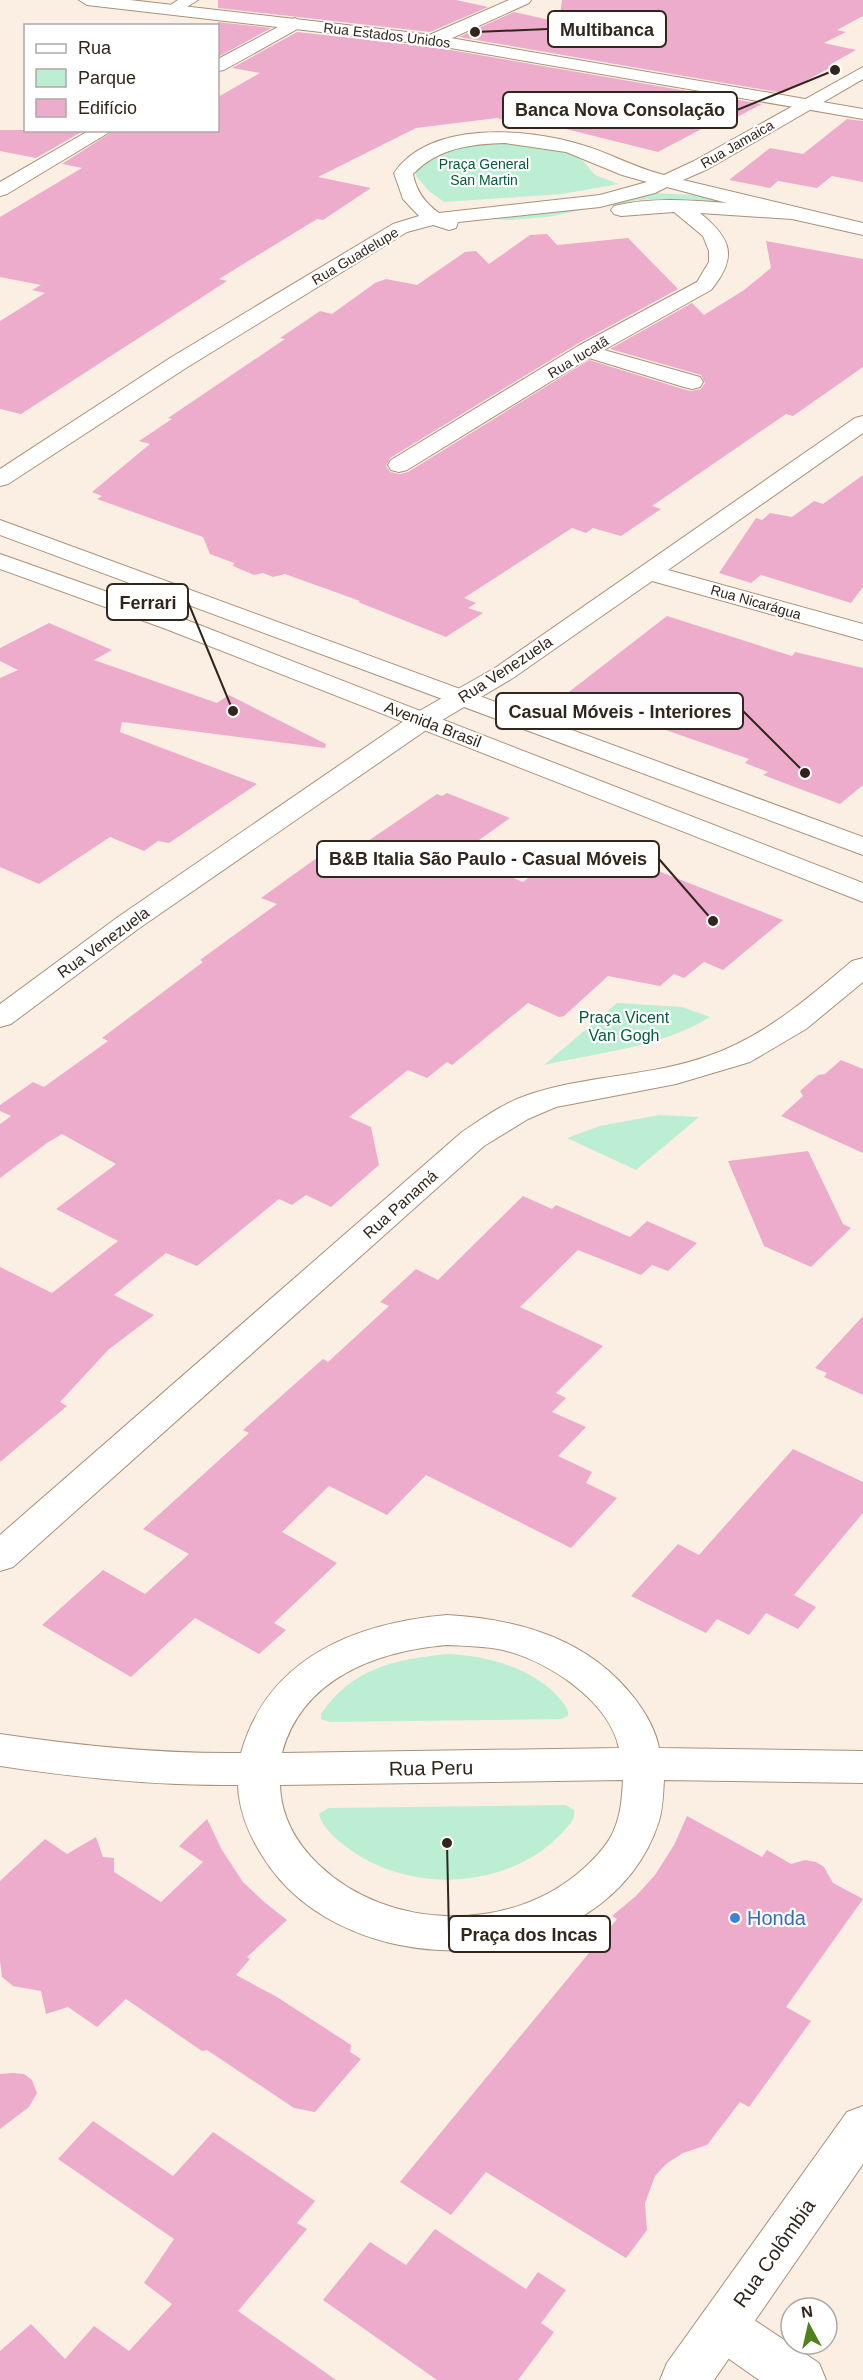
<svg xmlns="http://www.w3.org/2000/svg" width="863" height="2380" viewBox="0 0 863 2380" font-family="Arial,sans-serif">
  <style>
    .green { fill: #bbeed2 }
    .building { fill: #eeaccc }
    .lines { fill: none; stroke-linecap: round; stroke-linejoin: round }
    .minor-casing { stroke: #ab9178; stroke-width: 2 }
    .major-casing { stroke: #ab9178; stroke-width: 2 }
    .minor { fill: #fff; fill-rule: evenodd }
    .major { fill: #fff; fill-rule: evenodd }
    .shop-dot { fill: #3f7fe0; stroke: #fff; stroke-width: 2 }
    .labels { text-anchor: middle; stroke-width: 4.5; stroke-linejoin: round; paint-order: stroke }
    .far-street-label { font-size: 14px; fill: #31261c; stroke: #fff }
    .far-park-label { font-size: 14px; fill: #025b3a; stroke: #fff }
    .street-label { font-size: 16px; fill: #31261c; stroke: #fff }
    .park-label { font-size: 16px; fill: #025b3a; stroke: #fff }
    .near-street-label { font-size: 20px; fill: #31261c; stroke: #fff }
    .near-shop-label { font-size: 20px; fill: #366cbe; stroke: #fff; text-anchor: start }
    .leader { fill: none; stroke: #31261c; stroke-width: 2 }
    .callout-dot { fill: #31261c; stroke: #fff; stroke-width: 2 }
    .callout { fill: #fff; stroke: #31261c; stroke-width: 2 }
    .callout-label { font-size: 18px; text-anchor: middle; font-weight: bold; fill: #31261c }
  </style>
  <rect width="100%" height="100%" fill="#fbefe4"/>
  <path class="green" d="M515,144L549,148L573,155L584,162L595,175L619,184L562,194L444,202L429,191L416,176V169C445,146 479,144 515,144Z
    M654,193L693,195L737,202L734,206L691,199H656L636,200L630,203L600,206L548,217L511,220L473,218L613,202Z
    M617,1003L682,1007L710,1017C660,1048 600,1052 544,1065Z
    M659,1115L699,1117L636,1170L567,1138L600,1126Z
    M448,1654C488,1656 534,1668 560,1699C565,1705 569,1709 568,1716L561,1719L330,1722L321,1719V1714C352,1668 396,1659 448,1654Z
    M566,1805L574,1810C576,1820 568,1826 562,1833C509,1889 414,1894 352,1851C340,1842 323,1830 319,1814L328,1808Z"/>
  <path class="building" d="M218,0H456L488,7L430,32L218,8Z
    M562,0H863V16L837,30L846,32L824,43L856,50L831,64L835,65L783,93L459,37L514,12L559,22Z
    M218,22L271,28L218,57Z
    M297,32L433,47L762,104L718,127L707,126L658,152L550,125L509,122L497,118L416,128L318,177L371,188L323,220L317,219L219,279L227,281L21,414L0,409V321L45,293L32,290L41,285L0,277V217L82,168L62,164L115,130H218V97L260,73L232,68Z
    M847,119L863,121V182L832,176L817,188L778,181L770,188L729,180L770,148L803,154Z
    M0,130H85L36,158L0,151Z
    M547,234L557,245L628,238L678,289L577,344L390,458L386,466L390,472L400,474L408,472L589,360L683,389L691,391L701,389L705,383L701,375L610,349L692,303L704,315L744,290L771,268L766,241L863,259V367L793,416L786,414L652,506L661,509L621,536L593,528L586,533L572,528L464,598L476,603L468,608L483,613L446,637L358,602L360,601L285,574L273,577L263,573L254,575L233,566L234,563L210,554L203,537L97,499L102,496L92,492L150,444L139,441L172,419L168,418L285,339L280,338L320,311L332,314L375,283L386,279L417,285L465,252L476,251L489,264L530,235Z
    M863,475V587L851,603L761,575L751,583L719,573L756,518L762,520L770,513L792,517L814,501L823,504Z
    M667,616L792,656L795,652L863,668V785L840,804L763,775L768,772L745,763L749,759L565,695Z
    M49,623L112,650L94,660L217,703L229,695L326,744L325,748L122,722L120,732L257,784L169,843L158,841L144,851L110,837L39,884L0,867V678L18,670L0,661V648Z
    M447,793L510,818L458,855L523,882L579,840L783,920L723,970L704,962L684,978L674,974L660,986L608,976L564,1016L559,1017L528,1003L452,1065L447,1062L427,1078L408,1070L349,1117L371,1127L379,1165L331,1207L306,1195L292,1205L279,1199L197,1266L166,1253L114,1295L154,1315L108,1350L60,1402L67,1406L0,1462V1267L52,1293L118,1241L56,1209L116,1164L62,1134L47,1143L0,1178V1124L11,1116L0,1111V1105L33,1082L44,1087L108,1041L102,1038L203,962L200,960L277,904L261,898L332,847L349,854L437,794L442,796Z
    M841,1060L863,1069V1153L781,1116L803,1096L800,1091L818,1075L825,1074Z
    M808,1151L843,1224L851,1228L811,1267L764,1246L728,1161Z
    M523,1196L552,1209L556,1205L630,1237L647,1221L697,1243L668,1271L652,1265L641,1275L578,1250L520,1307L603,1346L556,1393L566,1398L552,1412L586,1427L558,1456L592,1472L586,1483L617,1498L571,1548L426,1475L387,1515L329,1486L282,1532L337,1563L274,1623L286,1630L259,1654L195,1618L131,1677L42,1625L103,1570L145,1594L189,1554L143,1529L249,1433L243,1430L323,1359L328,1362L389,1306L380,1302L416,1269L438,1280Z
    M863,1316V1395L824,1377L827,1373L815,1368Z
    M793,1449L863,1482V1513L794,1595L816,1607L798,1629L766,1613L749,1635L717,1619L706,1633L631,1596L678,1544L699,1555Z
    M687,1816L762,1857L767,1850L791,1864L805,1860L816,1862L824,1867L833,1883L863,1899L786,2007L811,2021L749,2107L740,2102L707,2145L683,2153L666,2164L655,2176L645,2203L647,2230L626,2258L486,2172L451,2215L400,2182L617,1919L612,1916L636,1896L655,1875L674,1845Z
    M207,1819L222,1850L243,1882L263,1901L287,1920L247,1957L250,1959L236,1975L277,1997L351,2045L350,2052L361,2059L315,2112L294,2108L207,2050L202,2051L126,1999L97,2027L68,2007L46,2014L41,1991L13,1986L2,1977L0,1961V1881L45,1839L67,1854L96,1837L103,1857L114,1858V1872L161,1902L203,1862L179,1846Z
    M13,2073L24,2074L32,2080L37,2093L29,2107L0,2129V2074Z
    M93,2121L173,2176L213,2132L315,2201L297,2223L307,2229L238,2311L336,2380H0V2351L31,2324L65,2359L94,2326L129,2351L172,2304L144,2283L174,2239L58,2159Z
    M435,2229L526,2289L538,2272L566,2290L541,2323L554,2332L518,2380H437L323,2300L370,2242L406,2265Z"/>
  <g class="lines">
    <defs>
      <path id="minor" d="M178,0H198L177,13H165L163,10Z
        M509,0H531L529,3L439,44H427L425,40L427,36Z
        M295,18L303,23L301,27L224,70L218,71V59Z
        M863,67V79L708,169L683,180L863,223V235L792,219L700,213C732,239 738,257 711,290L604,350L700,377L703,382L700,387L692,389L684,387L589,358L407,470L399,472L391,470L388,465L391,460L578,346L697,282L709,262V251L703,236L674,212L621,216L614,214L611,210L614,206C651,197 690,200 727,203L667,187L655,193L600,207L458,222L456,228L449,230L433,225L407,232L186,368L8,484L0,486V469L170,358L393,224L419,216L403,199L394,173C430,120 528,128 582,145C610,153 635,168 664,175L694,161ZM505,143L566,152L622,175L647,182L600,195L439,213C425,203 416,191 413,174C438,148 470,144 505,143Z
        M90,130H113L7,194L0,196V182Z
        M863,416V433L668,570L863,624V640L652,581L513,678L432,726L138,929L11,1024L0,1027V1004L118,917L414,714L495,668L855,418Z
        M863,958V982L806,1029L750,1062L676,1084L556,1107L528,1119L484,1146L13,1567L0,1571V1535L462,1132C482,1119 502,1104 525,1096C584,1075 649,1077 708,1056C764,1037 808,998 852,961Z
        M447,1615C519,1619 589,1639 635,1699C645,1712 656,1731 659,1748L863,1751V1783L664,1780C663,1794 663,1808 659,1821C608,1981 347,1992 263,1857C249,1835 239,1812 238,1785C158,1786 80,1778 0,1766V1734C81,1746 160,1754 241,1753C268,1657 356,1623 447,1615ZM447,1645C466,1646 485,1646 503,1650C547,1661 609,1700 619,1748L282,1753C302,1678 377,1651 447,1645ZM623,1780C622,1797 621,1814 614,1830C608,1845 595,1858 583,1869C511,1934 388,1931 319,1865C296,1843 281,1817 280,1785Z
        M722,2303L739,2310L819,2363L826,2380H759L705,2342L698,2326L705,2310Z"/>
      <path id="major" d="M79,0H130L433,35L863,109V119L433,45L87,5Z
        M0,520L863,837V855L0,535Z
        M0,554L184,619L863,883V902L166,629L0,569Z
        M863,2106V2164L714,2380H660L667,2363L847,2112Z"/>
    </defs>
    <use href="#minor" class="minor-casing"/>
    <use href="#major" class="major-casing"/>
    <use href="#minor" class="minor"/>
    <use href="#major" class="major"/>
  </g>
  <circle class="shop-dot" cx="735" cy="1918" r="6"/>
  <g class="labels">
    <g class="far-street-label">
      <text transform="translate(387 35) rotate(7)" y="5">Rua Estados Unidos</text>
      <text transform="translate(737 144) rotate(-30)" y="5">Rua Jamaica</text>
      <text transform="translate(355 256) rotate(-31)" y="5">Rua Guadelupe</text>
      <text transform="translate(578 357) rotate(-31)" y="5">Rua Iucatã</text>
      <text transform="translate(756 602) rotate(16)" y="5">Rua Nicarágua</text>
    </g>
    <g class="far-park-label">
      <text x="484" y="169">Praça General<tspan x="484" dy="16">San Martin</tspan></text>
    </g>
    <g class="street-label">
      <text transform="translate(505 669) rotate(-33)" y="6">Rua Venezuela</text>
      <text transform="translate(433 724) rotate(21)" y="6">Avenida Brasil</text>
      <text transform="translate(103 942) rotate(-36)" y="6">Rua Venezuela</text>
      <text transform="translate(400 1204) rotate(-42)" y="6">Rua Panamá</text>
    </g>
    <g class="park-label">
      <text x="624" y="1023">Praça Vicent<tspan x="624" dy="18">Van Gogh</tspan></text>
    </g>
    <g class="near-street-label">
      <text transform="translate(431 1768) rotate(-1)" y="7">Rua Peru</text>
      <text transform="translate(774 2253) rotate(-55)" y="7">Rua Colômbia</text>
    </g>
    <g class="near-shop-label">
      <text x="747" y="1925">Honda</text>
    </g>
  </g>
  <path class="leader" d="M475 32L548 29M835 70L737 110M233 711L188 602M805 773L743 711M713 921L659 859M447 1843L449 1934"/>
  <g class="callout-dot">
    <circle cx="475" cy="32" r="6"/>
    <circle cx="835" cy="70" r="6"/>
    <circle cx="233" cy="711" r="6"/>
    <circle cx="805" cy="773" r="6"/>
    <circle cx="713" cy="921" r="6"/>
    <circle cx="447" cy="1843" r="6"/>
  </g>
  <g class="callout">
    <rect x="548" y="11" width="118" height="36" rx="6"/>
    <rect x="503" y="92" width="234" height="36" rx="6"/>
    <rect x="107" y="584" width="81" height="36" rx="6"/>
    <rect x="496" y="693" width="247" height="36" rx="6"/>
    <rect x="317" y="841" width="342" height="36" rx="6"/>
    <rect x="449" y="1916" width="161" height="36" rx="6"/>
  </g>
  <g class="callout-label">
    <text x="607" y="36">Multibanca</text>
    <text x="620" y="116">Banca Nova Consolação</text>
    <text x="148" y="609">Ferrari</text>
    <text x="620" y="718">Casual Móveis - Interiores</text>
    <text x="488" y="865">B&amp;B Italia São Paulo - Casual Móveis</text>
    <text x="529" y="1941">Praça dos Incas</text>
  </g>
  <rect x="24" y="24" width="195" height="108" fill="#ffffff" stroke="#ada8a4" stroke-width="1.5"/>
  <rect x="36" y="44" width="30" height="9" fill="#ffffff" stroke="#ada8a4" stroke-width="1.5"/>
  <text x="78" y="54" font-size="18" fill="#31261c">Rua</text>
  <rect x="36" y="69" width="30" height="18" fill="#bbeed2" stroke="#ada8a4" stroke-width="1.5"/>
  <text x="78" y="84" font-size="18" fill="#31261c">Parque</text>
  <rect x="36" y="99" width="30" height="18" fill="#eeaccc" stroke="#ada8a4" stroke-width="1.5"/>
  <text x="78" y="114" font-size="18" fill="#31261c">Edifício</text>
  <g transform="translate(809 2326) rotate(352)"><circle r="28" fill="#ffffff" stroke="#ada8a4" stroke-width="1.5"/>
  <path d="M0-4.5L10 22L0 15L-10 22Z" fill="#4e831b"/>
  <text y="-9" font-size="16" font-weight="bold" text-anchor="middle" fill="#31261c">N</text>
  </g>
</svg>
